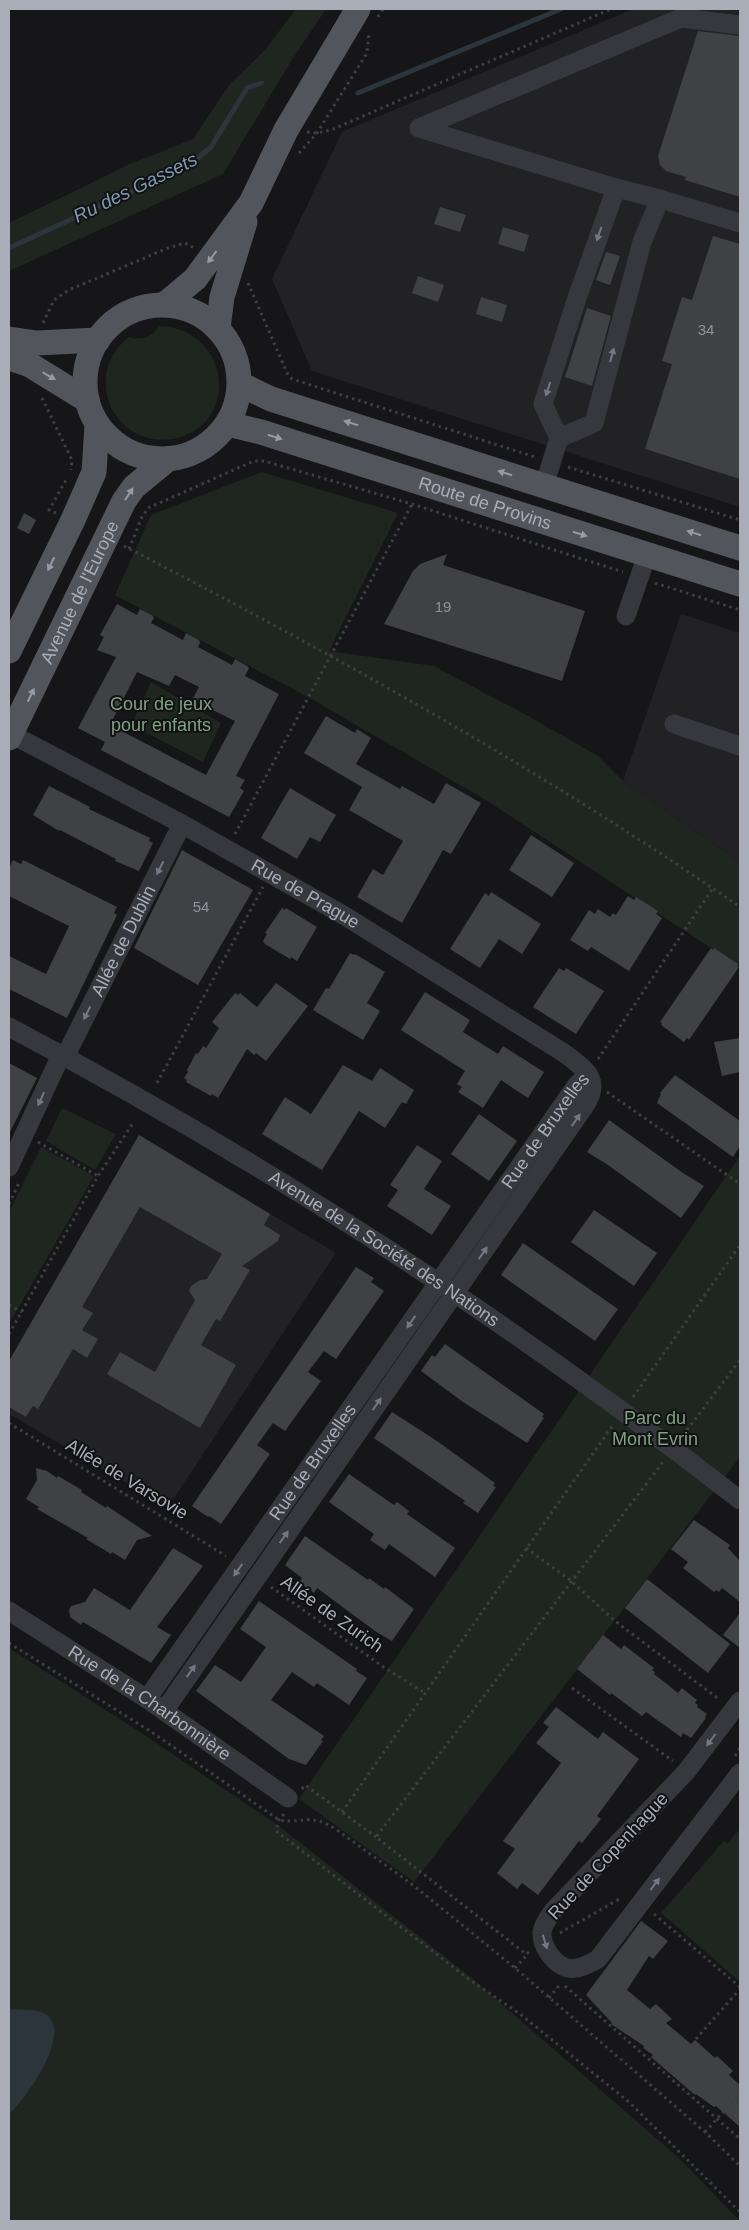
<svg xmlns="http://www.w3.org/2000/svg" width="749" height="2230" viewBox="0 0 749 2230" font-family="Helvetica,sans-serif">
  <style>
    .built { fill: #222225 }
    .green { fill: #1e261f }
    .water { fill: #2c353c }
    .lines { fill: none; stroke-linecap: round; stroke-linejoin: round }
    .stream { stroke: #2c353c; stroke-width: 5 }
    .building { fill: #404145; fill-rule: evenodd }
    .path { stroke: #3d3f44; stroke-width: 3; stroke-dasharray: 2.5 4; stroke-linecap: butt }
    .minor { stroke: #37383d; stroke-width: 19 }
    .major { stroke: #53555c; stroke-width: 25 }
    .oneway { fill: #757881 }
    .oneway2 { fill: #979ba6 }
    .labels { text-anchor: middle; stroke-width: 4; stroke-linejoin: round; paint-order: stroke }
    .number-label { font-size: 15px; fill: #8e929b }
    .street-label { font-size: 18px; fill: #a8adb8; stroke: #111113 }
    .park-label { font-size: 18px; fill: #7fa381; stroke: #111113 }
    .water-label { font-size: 19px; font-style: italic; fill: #7f9bb3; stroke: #111113 }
  </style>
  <rect width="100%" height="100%" fill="#161618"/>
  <path class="built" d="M638,9H740V507L312,371L272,279L342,132L631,10Z
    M681,614L740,633V862L623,781Z
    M139,1135L336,1253L168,1507L9,1414V1361Z"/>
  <path class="green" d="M296,9H326L293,58L223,174L9,271V223L130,164L193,139L230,84L265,50Z
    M159,326C233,329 240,427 173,439C159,441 144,439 132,431C114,419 105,401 106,380C106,363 116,347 129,337C141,341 152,337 159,326Z
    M262,472L398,513L329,651L434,666L530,717L598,756L623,781L740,862V967L489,802L308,697L115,595L151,515Z
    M151,682L221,723L203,762L131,725Z
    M62,1108L116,1134L95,1170L46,1141Z
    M41,1147L94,1176L9,1324V1212Z
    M740,1156V1457L414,1882L299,1799Z
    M9,1648L146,1736L279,1826L473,1979L680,2159L740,2221H9Z
    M739,1830L740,1831V1982L661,1913L724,1841L727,1844Z"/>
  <path class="water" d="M9,2009C20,2010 37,2008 47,2015C72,2034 26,2099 9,2114Z"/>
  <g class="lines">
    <path class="stream" d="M358,93L561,9
      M9,248L191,164L211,147L247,88L262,83"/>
  </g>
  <path class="building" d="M698,31L740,36V197L685,180L686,177L666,171L660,165L658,156Z
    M440,207L466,215L460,232L434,224Z
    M503,227L529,235L524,252L498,244Z
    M713,236L740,244V479L645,449L672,364L662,361L682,297L692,300Z
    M606,252L620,256L610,285L596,280Z
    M418,276L444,285L438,302L412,293Z
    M481,297L507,305L502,322L476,314Z
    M587,308L611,316L592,386L565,377Z
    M24,513L36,520L29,534L17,528Z
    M447,554L443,565L585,611L562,681L384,624L413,571L420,564Z
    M117,604L137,615L140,609L152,615L154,618L151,623L183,640L186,633L199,640L200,643L198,647L232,665L235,659L247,666L249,668L245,676L279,694L236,776L245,780L240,788L244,791L229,817L101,750L105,742L78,728L116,657L97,650L104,637L100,635ZM137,672L169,686L175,675L199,687L192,700L235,721L206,775L110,725Z
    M326,716L355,733L357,729L371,738L356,764L400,789L402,786L434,804L446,783L481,803L451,854L443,850L402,923L357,897L373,869L383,875L403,841L349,810L362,787L304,753Z
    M49,786L90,807L89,809L150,838L149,841L153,843L139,871L115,861L116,859L60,830L59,831L33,815Z
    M290,788L336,815L320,842L310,837L297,859L261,838Z
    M531,835L574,863L552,897L509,870Z
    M182,850L253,890L198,985L134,948Z
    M13,860L21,864L23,860L117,907L114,913L117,915L67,1018L9,989V956L46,974L69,926L9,896V868Z
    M491,892L541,924L522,954L499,939L480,968L450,949L485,893L489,896Z
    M628,896L634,900L636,897L658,911L656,914L662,918L629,971L591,947L588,951L570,940L589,910L595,914L598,909L610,917L613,913L616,915Z
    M282,908L285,910L286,908L317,927L297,961L291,957L290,959L265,944L263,941L267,934L265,933Z
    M711,948L713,950L714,948L738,964L737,966L739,967L689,1040L687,1038L684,1042L661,1025L662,1023L660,1022Z
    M350,953L354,955L355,954L385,972L367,1003L380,1011L363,1040L313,1010L326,988L329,989Z
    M559,968L564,971L566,968L604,991L576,1034L533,1007Z
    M276,983L308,1006L266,1061L256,1053L254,1055L247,1049L218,1098L212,1094L211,1096L186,1082L187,1080L184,1078L188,1072L187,1070L196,1053L198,1054L203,1046L206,1048L219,1028L212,1022L235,993L238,995L240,993L257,1007Z
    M425,992L470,1020L463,1032L498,1054L503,1046L544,1072L528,1098L501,1080L483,1108L458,1092L462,1087L457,1084L465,1071L401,1030Z
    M740,1038V1072L722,1076L714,1042Z
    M9,1063L37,1078L9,1134Z
    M343,1065L372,1081L380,1068L414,1090L406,1104L402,1102L385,1128L359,1111L322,1170L262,1134L285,1097L311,1114Z
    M675,1075L740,1121V1146L733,1157L657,1103L661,1094L660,1093Z
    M479,1114L517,1141L489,1181L451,1154Z
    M609,1120L683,1173L704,1186L681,1218L608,1165L587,1152Z
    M139,1135L270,1214L264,1225L280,1235L278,1241L242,1266L250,1270L220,1321L216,1319L201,1345L236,1365L200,1428L107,1374L120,1352L155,1372L195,1300L189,1291L191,1286L200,1280L207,1279L222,1254L140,1207L82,1307L93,1313L82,1330L98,1339L87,1358L73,1349L38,1409L33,1406L26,1417L9,1407V1361Z
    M417,1145L442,1161L424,1189L451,1206L432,1235L387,1206L398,1190L390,1185Z
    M594,1210L657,1253L634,1286L571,1242Z
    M523,1243L618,1309L595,1341L501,1275Z
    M356,1267L374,1278L371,1282L384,1291L336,1359L324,1351L308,1372L321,1381L285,1431L273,1423L257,1445L270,1454L221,1524L209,1516L208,1517L192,1506Z
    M445,1344L544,1414L542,1417L544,1418L527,1443L463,1402L421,1371L432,1355L435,1357Z
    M392,1412L437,1441L495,1483L493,1486L496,1487L478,1513L463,1503L465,1501L374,1438Z
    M36,1468L47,1471L57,1478L58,1476L82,1490L81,1492L106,1508L107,1506L152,1536L137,1540L125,1560L112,1552L111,1554L86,1539L88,1538L37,1509L39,1507L26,1499L37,1480Z
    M349,1474L394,1505L397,1502L409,1511L407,1514L455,1548L435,1577L389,1544L385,1550L370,1540L374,1534L329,1502Z
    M694,1520L730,1545L728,1548L740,1561V1602L722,1588L719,1592L716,1590L714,1592L683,1568L688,1562L671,1549Z
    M305,1536L368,1580L369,1578L384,1589L385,1587L414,1609L392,1641L375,1631L317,1588L314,1593L299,1582L302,1578L285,1565Z
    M173,1548L203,1566L157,1627L171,1635L151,1663L83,1622L81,1625L70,1617L69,1610L71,1606L85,1602L94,1588L130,1610Z
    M647,1579L730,1644L708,1673L625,1608Z
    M259,1601L357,1669L356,1671L367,1678L349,1705L317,1683L314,1687L292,1672L271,1700L324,1736L321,1740L323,1741L306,1765L289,1759L196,1691L215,1665L241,1682L266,1647L240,1629Z
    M740,1613V1648L723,1635Z
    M603,1635L621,1649L624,1645L654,1668L652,1670L655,1672L654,1674L678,1693L682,1688L697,1700L695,1703L698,1705L697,1707L707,1714L705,1716L706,1718L691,1738L683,1733L681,1737L646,1712L642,1716L611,1693L610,1695L577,1669Z
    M556,1707L598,1739L603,1732L639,1759L597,1816L601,1819L582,1843L579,1841L538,1895L522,1883L517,1889L497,1873L515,1849L503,1841L561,1763L536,1743L549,1727L543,1723Z
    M641,1921L668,1941L653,1959L649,1956L627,1990L650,2009L656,2004L672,2019L666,2023L691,2044L695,2040L715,2058L717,2056L733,2071L729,2075L740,2085V2127L716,2106L714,2107L696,2094L695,2095L651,2057L653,2055L643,2048L644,2046L611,2024L612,2023L586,1995Z"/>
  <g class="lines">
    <path class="path" d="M378,17L383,9
      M307,132L317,133L331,130L611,9
      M299,153L317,133L367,53L369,33
      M248,283L288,375L292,379L535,457
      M43,323L54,300L69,290L168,248L185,243L194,248
      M42,398L72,460L71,470
      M568,467L740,520
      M56,513L49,510L66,480
      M124,546C335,655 545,772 740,907
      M129,549L142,517L148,508L254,461H264L412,504L623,572
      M655,583L740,610
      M235,834L412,504
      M598,1059L713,888
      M157,1083L263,887
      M607,1092L740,1184
      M38,1142L98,1176
      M9,1204L20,1181
      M9,1305L22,1312
      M9,1334L98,1176L133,1123
      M633,1397L740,1245
      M9,1423L226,1556
      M683,1435L740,1360
      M526,1548L570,1580L615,1621L720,1700
      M271,1587L382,1666L425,1693
      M9,1643L150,1731L279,1820C307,1824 309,1812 337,1830L413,1885L515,1968L705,2132L740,2166
      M572,1688L673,1761
      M735,1756L740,1748
      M302,1789L305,1785L376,1837
      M342,1812L613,1425
      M284,1814L279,1820L276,1831L470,1980L520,2014L629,2102L740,2212
      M654,1914L740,1987
      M560,1933L621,1898
      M529,1952L526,1954L376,1837L663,1462
      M515,1968L527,1955
      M565,1986L740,2139
      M549,1998L561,1983
      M696,2039L740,1989
      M705,2132L740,2093"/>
    <g class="minor">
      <path d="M740,25L681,18L419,128L616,188L660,199L740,223"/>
      <path d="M616,188L577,298L543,404L559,438L594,423L642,242L660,199"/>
      <path d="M544,486L559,438"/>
      <path d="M626,616L647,555"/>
      <path d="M674,724L740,746"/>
      <path id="s1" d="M11,734L182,824L345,916L564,1053C585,1069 603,1080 584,1107L164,1711"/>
      <path id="s2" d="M9,1027C266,1162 511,1322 740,1500"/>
      <path id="s3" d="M65,1057L182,824"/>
      <path d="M9,1167L61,1055"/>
      <path id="s4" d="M9,1611L147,1699L288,1798"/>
      <path id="s5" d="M147,1699L576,1086L588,1074"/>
      <path d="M740,1701L686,1772L553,1911C549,1917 543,1924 542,1932C541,1946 554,1965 568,1968C579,1970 589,1964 598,1959L740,1773"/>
    </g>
    <g class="major">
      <path d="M165,304L195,279L251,203L286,130L358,9"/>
      <circle cx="162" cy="382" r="77"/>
      <path d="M218,328L222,297L245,222"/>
      <path d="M9,339L37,343L98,340"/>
      <path d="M9,358L30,365L87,400"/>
      <path d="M240,384L271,399L740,548"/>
      <path id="s6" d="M228,424L261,432L740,584"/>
      <path d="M9,651L73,520L94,472L97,425"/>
      <path id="s7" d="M9,738L124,501L134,487L168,459"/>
    </g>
  </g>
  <defs><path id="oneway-solid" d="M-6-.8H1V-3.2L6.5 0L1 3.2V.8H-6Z" transform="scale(1.25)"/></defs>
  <g class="oneway">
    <use href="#oneway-solid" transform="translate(599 234) rotate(109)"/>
    <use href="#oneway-solid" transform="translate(612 355) rotate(-75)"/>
    <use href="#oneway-solid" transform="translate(548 389) rotate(108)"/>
    <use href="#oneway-solid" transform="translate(160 868) rotate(117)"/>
    <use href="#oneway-solid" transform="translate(87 1013) rotate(117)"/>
    <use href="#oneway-solid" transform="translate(41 1099) rotate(114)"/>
    <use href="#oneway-solid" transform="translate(576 1120) rotate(-55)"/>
    <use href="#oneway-solid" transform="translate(483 1253) rotate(-55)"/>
    <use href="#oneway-solid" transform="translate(411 1322) rotate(125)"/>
    <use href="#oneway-solid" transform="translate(377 1404) rotate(-55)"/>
    <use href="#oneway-solid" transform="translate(284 1537) rotate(-55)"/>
    <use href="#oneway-solid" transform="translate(238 1570) rotate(125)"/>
    <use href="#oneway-solid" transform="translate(191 1671) rotate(-55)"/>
    <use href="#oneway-solid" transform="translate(711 1740) rotate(127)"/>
    <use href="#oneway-solid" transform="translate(655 1884) rotate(-53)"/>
    <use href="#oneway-solid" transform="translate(545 1942) rotate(73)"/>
  </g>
  <g class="oneway2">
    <use href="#oneway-solid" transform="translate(212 257) rotate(127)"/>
    <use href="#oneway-solid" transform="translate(49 376) rotate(30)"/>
    <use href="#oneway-solid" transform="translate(351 423) rotate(-163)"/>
    <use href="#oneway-solid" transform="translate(275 437) rotate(18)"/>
    <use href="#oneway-solid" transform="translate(505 473) rotate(-162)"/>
    <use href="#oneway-solid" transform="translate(129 494) rotate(-57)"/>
    <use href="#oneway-solid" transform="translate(694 533) rotate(-163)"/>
    <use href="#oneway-solid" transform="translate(580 534) rotate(18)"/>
    <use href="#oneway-solid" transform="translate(51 564) rotate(116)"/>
    <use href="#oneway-solid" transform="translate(31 695) rotate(-64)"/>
  </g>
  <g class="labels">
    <g class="number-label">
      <text x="706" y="335">34</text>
      <text x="443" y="612">19</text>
      <text x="201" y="912">54</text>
    </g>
    <g class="street-label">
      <text dy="6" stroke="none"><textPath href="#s6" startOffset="269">Route de Provins</textPath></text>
      <text dy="6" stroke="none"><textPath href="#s7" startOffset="162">Avenue de l'Europe</textPath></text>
      <text dy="6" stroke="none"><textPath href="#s1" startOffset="335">Rue de Prague</textPath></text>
      <text dy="6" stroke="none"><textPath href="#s3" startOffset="130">Allée de Dublin</textPath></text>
      <text dy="6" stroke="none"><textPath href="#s5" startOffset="694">Rue de Bruxelles</textPath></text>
      <text dy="6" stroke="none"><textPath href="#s2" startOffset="436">Avenue de la Société des Nations</textPath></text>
      <text dy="6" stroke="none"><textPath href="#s5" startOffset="289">Rue de Bruxelles</textPath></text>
      <text transform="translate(127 1479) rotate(31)" y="6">Allée de Varsovie</text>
      <text transform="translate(332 1614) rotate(35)" y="6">Allée de Zurich</text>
      <text dy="6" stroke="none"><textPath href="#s4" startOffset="168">Rue de la Charbonnière</textPath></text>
      <text transform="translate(608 1856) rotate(-47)" y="6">Rue de Copenhague</text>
    </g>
    <g class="park-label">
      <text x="161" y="710">Cour de jeux<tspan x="161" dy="21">pour enfants</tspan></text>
      <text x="655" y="1424">Parc du<tspan x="655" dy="21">Mont Evrin</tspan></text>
    </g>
    <g class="water-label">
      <text transform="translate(135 187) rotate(-26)" y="7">Ru des Gassets</text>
    </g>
  </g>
  <rect width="749" height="2230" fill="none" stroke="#a8adb8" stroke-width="20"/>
</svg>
